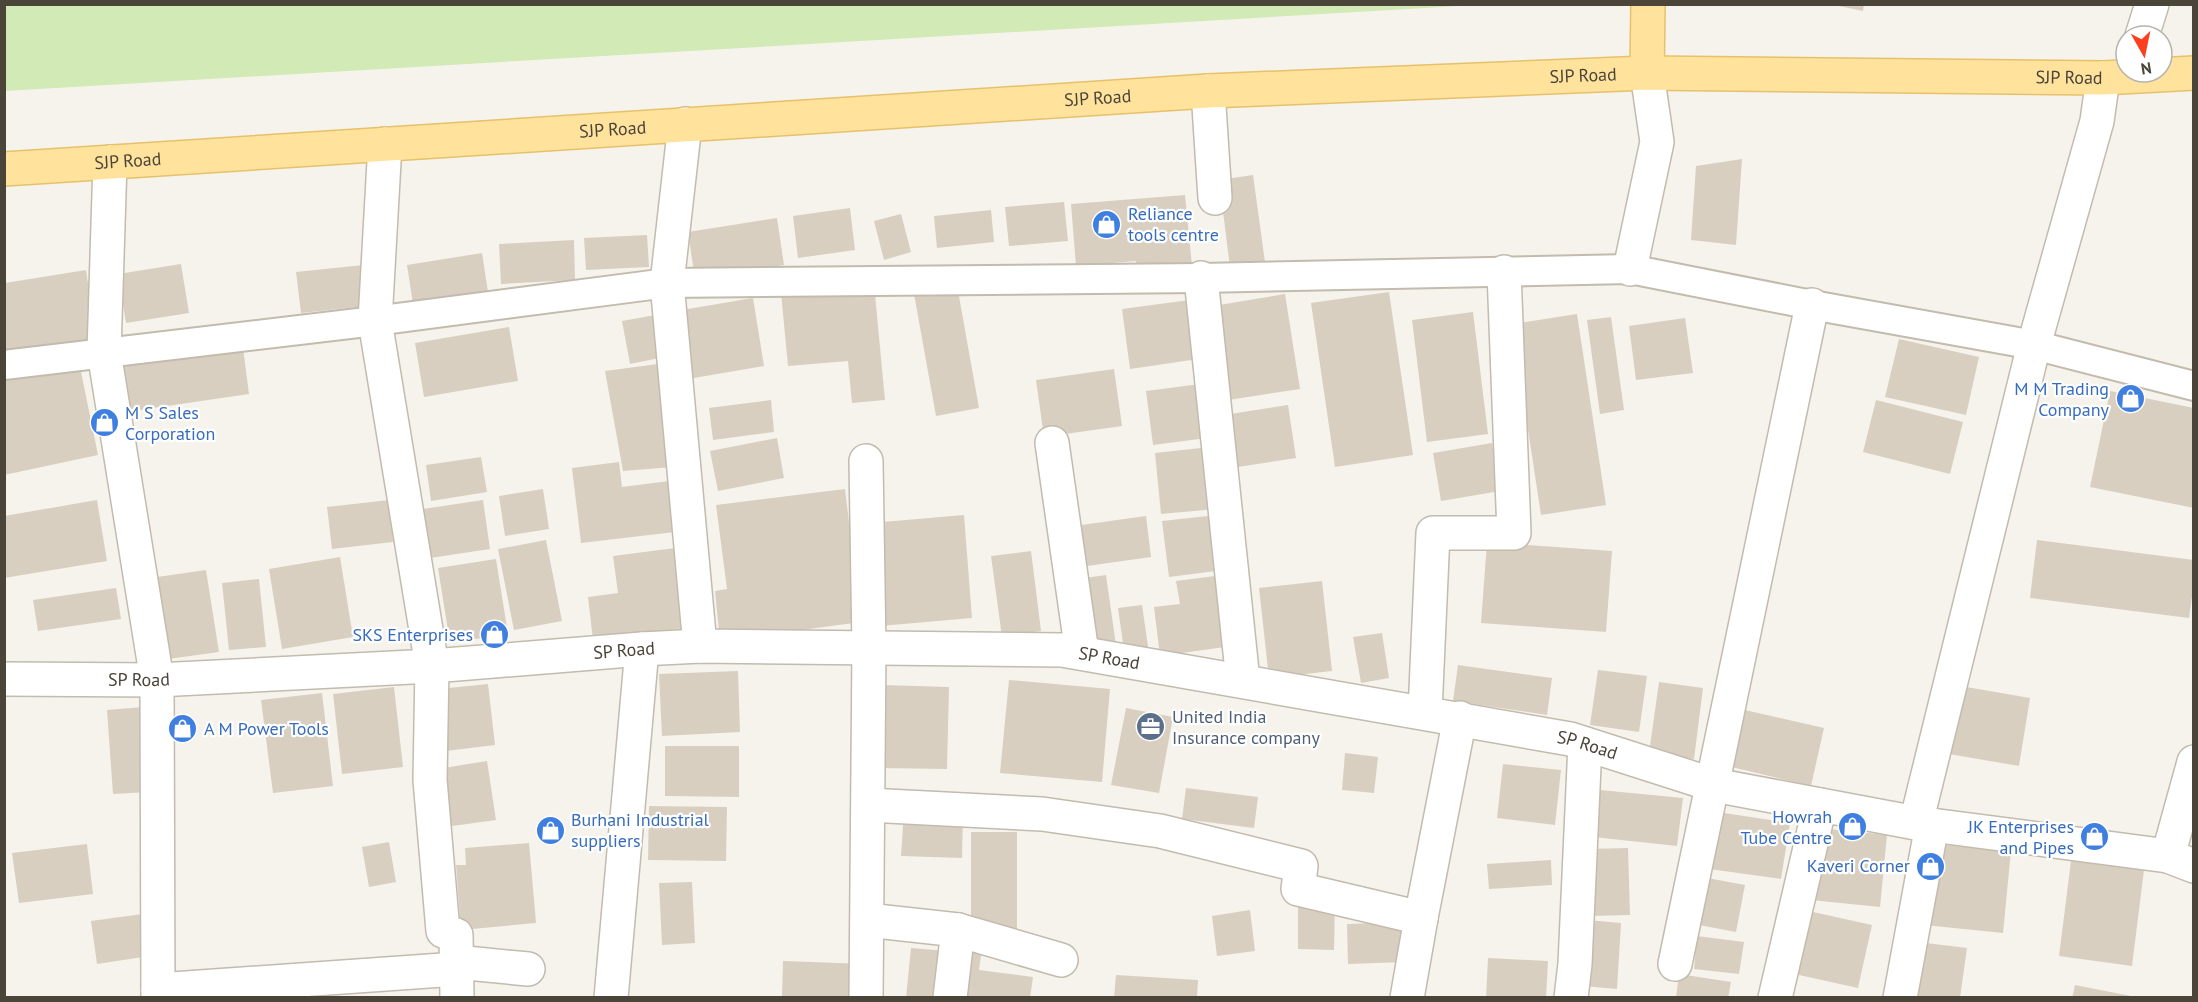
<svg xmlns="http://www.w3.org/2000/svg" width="2198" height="1002" viewBox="0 0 2198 1002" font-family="'PT Sans',sans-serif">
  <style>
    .green { fill: #d2eab5 }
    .building { fill: #d8cfc1 }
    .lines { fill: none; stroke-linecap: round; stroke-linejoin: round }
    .pedestrian-casing { stroke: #c2bbae; stroke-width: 32 }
    .minor-casing { stroke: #c2bbae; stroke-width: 36 }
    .primary-casing { stroke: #e6c16a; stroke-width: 36 }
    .pedestrian { stroke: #fff; stroke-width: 28 }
    .minor { stroke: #fff; stroke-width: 33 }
    .primary { stroke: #ffe39c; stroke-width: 33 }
    .labels { text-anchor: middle; stroke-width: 4.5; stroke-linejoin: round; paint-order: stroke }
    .street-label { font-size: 18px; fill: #4b4439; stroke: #fff }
    .shop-label { font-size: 18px; fill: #366cbe; stroke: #fff; text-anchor: end }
    .service-label { font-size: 18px; fill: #4e5e75; stroke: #fff; text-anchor: start }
  </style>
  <rect width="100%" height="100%" fill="#f6f3ec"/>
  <path class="green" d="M5,4H1477V5L5,91Z"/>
  <path class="building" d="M1829,4H1864L1863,11Z
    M1742,159L1736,245L1691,240L1696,166Z
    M1253,175L1265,262L1230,267L1219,180Z
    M1185,195L1192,266L1137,270L1136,261L1076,266L1071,204Z
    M1064,202L1068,241L1009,246L1005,207Z
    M850,208L855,250L798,258L793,216Z
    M991,210L994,242L937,248L934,216Z
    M901,214L911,252L884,260L874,221Z
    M777,218L784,265L695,279L688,232Z
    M647,235L649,267L586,270L584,238Z
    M574,240L575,280L501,284L499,244Z
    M482,253L488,292L413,304L407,265Z
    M181,264L189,313L126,323L118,274Z
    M363,265L367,306L301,313L296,272Z
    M86,270L97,344L5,358V283Z
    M874,284L885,400L852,403L848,361L788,366L781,293Z
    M957,285L979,408L936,416L914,294Z
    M1389,292L1413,455L1335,467L1311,303Z
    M1285,294L1300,389L1222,401L1207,307Z
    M753,298L764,366L688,379L676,311Z
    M1197,299L1205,358L1130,369L1122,309Z
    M1473,312L1488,434L1427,442L1412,320Z
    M661,314L669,356L630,364L622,321Z
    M1577,314L1606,505L1541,515L1512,324Z
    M1611,317L1624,410L1600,414L1587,320Z
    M1685,318L1693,373L1636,380L1629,326Z
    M509,327L518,381L424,397L415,343Z
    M1899,339L1979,357L1966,415L1885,397Z
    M242,340L249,394L126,412L118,358Z
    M79,362L98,455L4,475V377Z
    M658,364L673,467L623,471L605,371Z
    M1114,369L1122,426L1044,437L1036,380Z
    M1208,383L1215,437L1153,445L1146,391Z
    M2110,391L2194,408V508L2090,487Z
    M771,400L774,432L713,440L709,408Z
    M1876,400L1963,422L1950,474L1863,452Z
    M1288,405L1296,458L1238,467L1230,414Z
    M777,438L784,478L718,491L710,451Z
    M1492,443L1500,491L1441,501L1433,453Z
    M1210,447L1216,509L1161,514L1155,453Z
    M481,457L487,492L431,501L426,465Z
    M619,462L622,487L669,481L675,532L581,543L572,468Z
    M543,489L549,529L505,536L499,496Z
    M845,489L861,622L733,639L732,629L719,631L715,591L727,589L716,505Z
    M97,500L107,561L4,578V516Z
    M389,500L393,542L332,549L327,507Z
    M483,500L490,549L430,558L423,509Z
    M964,515L972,618L880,626L871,523Z
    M1217,515L1224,570L1169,577L1162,521Z
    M1146,516L1151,557L1080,567L1074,526Z
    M546,540L562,621L514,630L498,549Z
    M2037,540L2194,560V582L2189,618L2030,598Z
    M1487,542L1612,551L1606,632L1481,623Z
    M683,547L693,627L593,640L588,597L618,593L613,556Z
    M1031,551L1041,631L1002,637L991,556Z
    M340,557L353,637L282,649L269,569Z
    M496,559L508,634L450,643L438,568Z
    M206,570L219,652L161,660L150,578Z
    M1106,575L1116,645L1089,650L1078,579Z
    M1215,576L1225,647L1160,656L1154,607L1180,604L1176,581Z
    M259,579L266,647L229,650L222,583Z
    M1322,581L1332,671L1269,678L1259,588Z
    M116,588L121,619L38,631L33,600Z
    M1142,605L1149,653L1125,657L1118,608Z
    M1382,633L1389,678L1361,683L1353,637Z
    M1458,665L1552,678L1547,715L1453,701Z
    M1598,670L1647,676L1639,732L1590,725Z
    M738,671L740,732L662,736L659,674Z
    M1009,680L1110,689L1102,782L1000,773Z
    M1659,682L1703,688L1694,759L1649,753Z
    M488,684L495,745L446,751L439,689Z
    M882,685L949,687L947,769L880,768Z
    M1955,685L2030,698L2019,766L1943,753Z
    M394,687L403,767L342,774L333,694Z
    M322,693L333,786L273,793L261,700Z
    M143,707L149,792L113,794L107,710Z
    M1126,708L1173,717L1159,793L1111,785Z
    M1736,708L1824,728L1811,786L1723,765Z
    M665,746H739V797L665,796Z
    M1345,753L1378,757L1374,793L1342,790Z
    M487,761L496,820L445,827L437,769Z
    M1503,764L1561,770L1555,825L1497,818Z
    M1186,788L1258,797L1254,828L1182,819Z
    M1590,789L1683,798L1677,846L1584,836Z
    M649,806L727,807L726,861L648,860Z
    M904,812L963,815L962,858L901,856Z
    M1718,812L1790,823L1781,879L1709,869Z
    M1819,828L1887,835L1880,907L1811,900Z
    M971,832H1017V930L971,931Z
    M389,842L396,882L369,887L362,847Z
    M529,843L536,923L461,930L456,865H466L465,848Z
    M87,844L93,894L19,903L12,853Z
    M1933,844L2011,851L2003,933L1924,925Z
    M1628,848L1630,915L1589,916L1587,849Z
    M1551,860L1552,885L1489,889L1487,864Z
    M2071,861L2144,870L2132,966L2059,956Z
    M1702,877L1745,885L1736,932L1694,924Z
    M692,882L695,943L662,945L659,883Z
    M1298,903H1335L1334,950L1298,949Z
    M1250,910L1255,951L1217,956L1212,916Z
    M1804,910L1872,925L1858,988L1790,973Z
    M150,913L156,955L97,964L91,921Z
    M1587,920L1621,923L1617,989L1583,986Z
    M1404,922L1406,962L1348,964L1347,924Z
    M1697,936L1744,942L1739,974L1694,969Z
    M1918,942L1967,948L1960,998H1911Z
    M962,945L982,948L979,970L1033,977L1030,998H956Z
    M911,948L947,951L942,998H906Z
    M1488,958L1548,961L1546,998H1486Z
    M783,961L866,964L864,998H782Z
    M1679,974L1731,982L1728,998H1676Z
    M1116,975L1198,980L1197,998H1114Z
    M2075,985L2131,996V998H2072Z"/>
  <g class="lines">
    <defs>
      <path id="pedestrian" d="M4,365L375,321L667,283L1201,278L1630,269L1812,305L2034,345L2194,386"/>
      <g id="minor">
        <path d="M2142,36L2152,4"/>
        <path d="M1208,91L1215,198"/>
        <path d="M685,124L667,283L700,646"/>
        <path d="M385,144L375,321L432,666L430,780L443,931L456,935L457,998"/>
        <path d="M110,162L104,352L157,680L158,998"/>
        <path d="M1630,269L1657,142L1647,73"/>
        <path d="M1201,278L1243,681"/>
        <path d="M1052,443L1082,653"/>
        <path d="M866,461L869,647L866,998"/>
        <path id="s1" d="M4,679L157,680L432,666L642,649L700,646L1062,650L1570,739L1714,785L1916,823L2168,856L2194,866"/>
        <path d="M1425,712L1433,533H1514L1504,272"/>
        <path d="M868,805L1042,814L1160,831L1301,866L1298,889L1421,918"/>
        <path d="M1916,823L2034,345L2097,121L2103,78"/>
        <path d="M2168,856L2194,762"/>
        <path d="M867,920L958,930L1061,960"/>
        <path d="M456,962L528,969"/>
        <path d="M1675,964L1812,305"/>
        <path d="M158,990L457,969"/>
        <path d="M611,998L642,649"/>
        <path d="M950,998L958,930"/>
        <path d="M1407,998L1421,918L1460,718"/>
        <path d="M1571,998L1575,964L1585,744"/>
        <path d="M1775,998L1820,805"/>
        <path d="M1900,998L1932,825"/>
      </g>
      <g id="primary">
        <path d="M1647,73L1648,4"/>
        <path id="s2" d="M4,169L1208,91L1647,73L2103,78L2194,73"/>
      </g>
    </defs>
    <use href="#pedestrian" class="pedestrian-casing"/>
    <use href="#minor" class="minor-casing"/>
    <use href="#primary" class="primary-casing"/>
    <use href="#pedestrian" class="pedestrian"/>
    <use href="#minor" class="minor"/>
    <use href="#primary" class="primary"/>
  </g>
  <defs>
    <symbol id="shop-disc" viewBox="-11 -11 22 22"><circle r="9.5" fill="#3f7fe0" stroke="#fff"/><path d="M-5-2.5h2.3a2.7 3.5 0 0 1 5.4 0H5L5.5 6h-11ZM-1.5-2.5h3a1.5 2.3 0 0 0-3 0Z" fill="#fff"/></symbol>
    <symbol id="office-disc" viewBox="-11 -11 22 22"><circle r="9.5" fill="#5c6f8a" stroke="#fff"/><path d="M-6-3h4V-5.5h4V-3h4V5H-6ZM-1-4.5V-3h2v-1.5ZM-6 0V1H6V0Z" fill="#fff"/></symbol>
  </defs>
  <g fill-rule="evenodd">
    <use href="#shop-disc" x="1090" y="208" width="33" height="33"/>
    <use href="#shop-disc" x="2114" y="382" width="33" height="33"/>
    <use href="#shop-disc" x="88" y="406" width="33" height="33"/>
    <use href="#shop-disc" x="478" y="618" width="33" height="33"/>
    <use href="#office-disc" x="1134" y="710" width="33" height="33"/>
    <use href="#shop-disc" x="166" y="712" width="33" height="33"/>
    <use href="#shop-disc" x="1836" y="810" width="33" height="33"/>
    <use href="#shop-disc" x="534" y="814" width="33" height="33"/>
    <use href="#shop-disc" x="2078" y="820" width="33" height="33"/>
    <use href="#shop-disc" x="1914" y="850" width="33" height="33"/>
  </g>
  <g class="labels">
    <g class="street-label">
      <text dy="6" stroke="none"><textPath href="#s2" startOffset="1582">SJP Road</textPath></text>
      <text dy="6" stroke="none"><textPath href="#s2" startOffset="2068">SJP Road</textPath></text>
      <text dy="6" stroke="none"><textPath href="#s2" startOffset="1096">SJP Road</textPath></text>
      <text dy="6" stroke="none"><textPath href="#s2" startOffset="610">SJP Road</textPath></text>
      <text dy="6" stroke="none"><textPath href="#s2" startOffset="124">SJP Road</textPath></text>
      <text dy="6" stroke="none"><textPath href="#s1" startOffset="621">SP Road</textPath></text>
      <text dy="6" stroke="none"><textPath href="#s1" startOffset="1107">SP Road</textPath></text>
      <text dy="6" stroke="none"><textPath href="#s1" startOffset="135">SP Road</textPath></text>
      <text dy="6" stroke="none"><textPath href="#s1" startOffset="1593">SP Road</textPath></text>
    </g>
    <g class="shop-label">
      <text x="1128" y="220" text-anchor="start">Reliance<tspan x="1128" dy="21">tools centre</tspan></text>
      <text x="2109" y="395">M M Trading<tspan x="2109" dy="21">Company</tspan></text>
      <text x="125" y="419" text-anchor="start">M S Sales<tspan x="125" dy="21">Corporation</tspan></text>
      <text x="473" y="641">SKS Enterprises</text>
      <text x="204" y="735" text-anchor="start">A M Power Tools</text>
      <text x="1832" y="823">Howrah<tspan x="1832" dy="21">Tube Centre</tspan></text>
      <text x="571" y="826" text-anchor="start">Burhani Industrial<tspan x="571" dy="21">suppliers</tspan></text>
      <text x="2074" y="833">JK Enterprises<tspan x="2074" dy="21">and Pipes</tspan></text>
      <text x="1910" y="872">Kaveri Corner</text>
    </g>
    <g class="service-label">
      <text x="1172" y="723">United India<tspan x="1172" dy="21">Insurance company</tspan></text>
    </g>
  </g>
  <rect width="2198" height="1002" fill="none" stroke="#4b4439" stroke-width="12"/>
  <g transform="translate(2144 54) rotate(171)"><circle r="28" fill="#ffffff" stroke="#b7b4b0" stroke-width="1.5"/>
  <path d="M0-4.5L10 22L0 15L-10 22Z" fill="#fc3f1d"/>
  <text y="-9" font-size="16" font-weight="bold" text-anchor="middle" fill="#4b4439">N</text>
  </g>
</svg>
